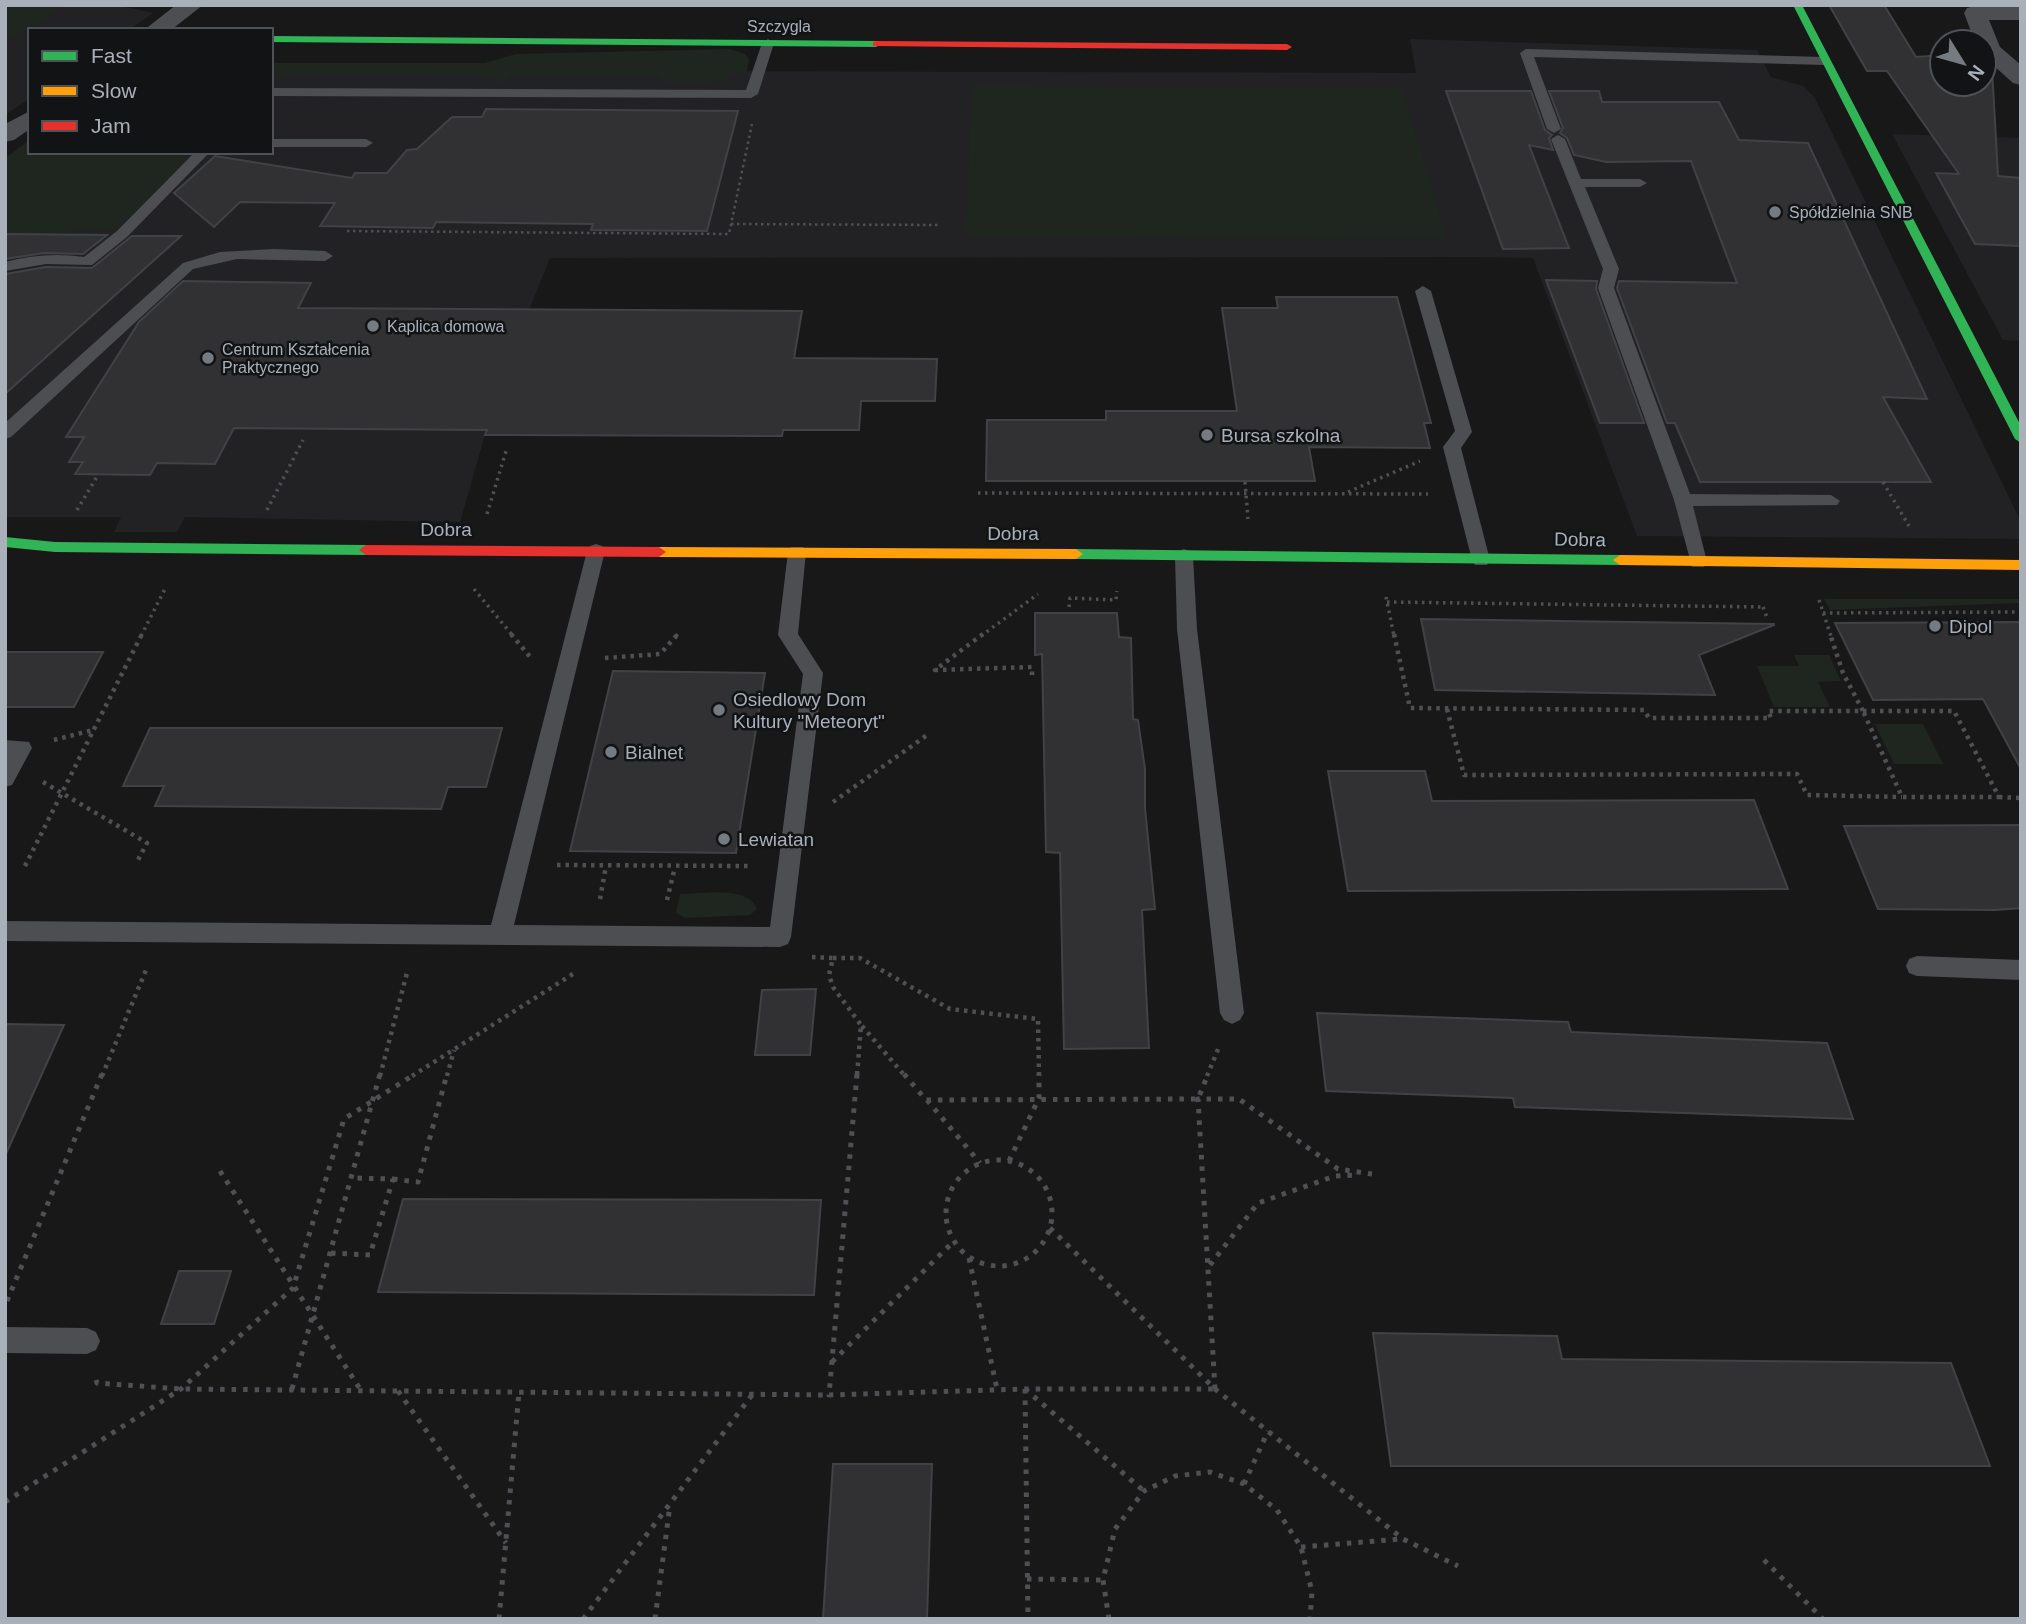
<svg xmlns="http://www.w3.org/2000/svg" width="2026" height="1624" viewBox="0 0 2026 1624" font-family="Arial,sans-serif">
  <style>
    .built { fill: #222225 }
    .green { fill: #1e261f }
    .building { fill: #313133; stroke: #414245; stroke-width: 2 }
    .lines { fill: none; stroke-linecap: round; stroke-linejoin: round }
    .path-far3 { stroke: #4e5053; stroke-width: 2.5; stroke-dasharray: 2.5 3.5; stroke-linecap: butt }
    .path-far2 { stroke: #4e5053; stroke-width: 3.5; stroke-dasharray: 2.5 4.5; stroke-linecap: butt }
    .path-far1 { stroke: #4e5053; stroke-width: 4.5; stroke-dasharray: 3.5 5; stroke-linecap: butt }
    .path { stroke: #4e5053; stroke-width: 5; stroke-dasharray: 4.5 7; stroke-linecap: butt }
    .lane { fill: #4c4e52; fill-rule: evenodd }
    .street { fill: #4c4e52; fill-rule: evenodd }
    .fast { fill: #30b455; fill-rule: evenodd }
    .slow { fill: #ff9f0a; fill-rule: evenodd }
    .jam { fill: #e5322d; fill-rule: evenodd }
    .poi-dot { fill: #767b82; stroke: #121315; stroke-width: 2.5 }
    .labels { text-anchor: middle; stroke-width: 5; stroke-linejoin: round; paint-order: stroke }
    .far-street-label { font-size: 16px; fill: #a9b0ba; stroke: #121315 }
    .far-poi-label { font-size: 16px; fill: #a9b0ba; stroke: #121315; text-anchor: start }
    .poi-label { font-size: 19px; fill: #a9b0ba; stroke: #121315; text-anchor: start }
    .street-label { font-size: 19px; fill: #a9b0ba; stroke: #121315 }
  </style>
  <rect width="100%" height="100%" fill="#181819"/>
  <path class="built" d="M5,5H116L153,13L129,30H30V98L5,115Z
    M1410,39L1757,50L1771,77L1803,86L1815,98L2021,522V539L1637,536L1533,258L1475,257L550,258L529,310L485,435L460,522L185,517L177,532H114L121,517H5V207L80,152H271V70L1416,73Z
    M1892,134L2021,138V341L2003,340Z"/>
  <path class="green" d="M5,5H66L5,44Z
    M730,49L745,54L749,59L747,72H736C725,87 679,82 660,82L661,75H509L506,82L494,83L495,75L271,74V63H484L516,54Z
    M972,86L1401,87L1447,239L965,237Z
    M30,140V152H190L153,197L112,230L72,229L64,235L5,234V158Z
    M1824,599H2018L2020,603L1830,610Z
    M1794,655H1829L1841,681L1818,682L1830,707H1774L1757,666H1799Z
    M1875,724H1923L1943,764H1894Z
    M680,894C703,894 747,885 757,909L750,915L686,918L676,913Z"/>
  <path class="building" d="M1829,5H1884L1916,57L1942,55V84H1984V61L1992,68L1998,176L2021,178V246L1975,244L1936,173L1959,174L1887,71H1867Z
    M1446,91H1531L1545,130L1552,135L1549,138L1553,150L1529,145L1569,248L1503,249Z
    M1549,91H1599L1602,102H1719L1739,140L1808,143L1927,399L1883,397L1931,482H1700L1675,423H1667L1617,288L1619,281L1737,283L1691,161L1606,162L1574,155L1567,138L1560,133L1563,128Z
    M486,109L738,111L707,231L591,230L593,224L436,222L433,228L320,226L335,203L240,202L214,227L174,193L215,156L352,178L355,173H387L407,150L417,149L452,117H482Z
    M5,234L107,235L83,254L44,253L5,259Z
    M132,236H181L5,394V274L46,267L92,268Z
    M1546,280L1597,281L1596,289L1644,423H1600Z
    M183,281L311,283L298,308L802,311L794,358L937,359L935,401H861L859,430H783L782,436L485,435L487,430L234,428L215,464L157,463L150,475L75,474L83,462H69L84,437H66L139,322Z
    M1276,297H1397L1431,423H1424L1430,448L1309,447L1315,481H986L987,420H1106V411H1237L1222,308H1278Z
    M1035,613H1117L1119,637L1131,638L1133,719L1138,720L1145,769V808L1155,909L1142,910L1149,1048L1064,1049L1060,853L1046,852L1042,654L1035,655Z
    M1421,619L1774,624V625L1699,655L1715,695L1435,690Z
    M2021,622V769L1983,699L1873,700L1835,623Z
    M5,652H103L74,707H5Z
    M613,671L765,673L736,853L570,851Z
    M150,728H502L486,787H448L441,809L155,806L164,786H123Z
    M1328,771H1425L1432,801L1754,800L1788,889L1348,891Z
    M2021,825V908L1995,910L1878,909L1844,826Z
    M816,989L810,1055H755L762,990Z
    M1317,1013L1568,1022L1571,1032L1827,1043L1853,1119L1515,1107L1513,1098L1326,1091Z
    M5,1024L64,1025L5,1156Z
    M403,1199L821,1200L814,1295L378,1292Z
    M179,1271H231L214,1324H161Z
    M1373,1333L1557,1336L1562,1359L1951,1363L1990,1466H1391Z
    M833,1464H932L927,1619H823Z"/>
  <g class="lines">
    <path class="path-far3" d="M731,224L941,225
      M347,231L729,234L752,124"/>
    <path class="path-far2" d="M1245,482L1248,519
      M1883,482L1909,526
      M1348,492L1420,461
      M978,493L1428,494
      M77,510L98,475
      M267,510L303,440
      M487,514L507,448
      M474,589L513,636
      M1386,597L1394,636
      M1819,600L1831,636
      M1387,602L1763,607
      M1069,607L1070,598L1116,600L1117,591
      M1763,607L1768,620
      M1823,613L2021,612
      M141,636L166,587
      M676,636L679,633
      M981,636L1038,594"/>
    <path class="path-far1" d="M511,634L531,658
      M983,634L935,670L1032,667V679
      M1394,634L1410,708L1644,710L1649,718H1771L1768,711H1863L1843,673L1830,634
      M605,658L660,654L678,634
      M1447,709L1464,775L1797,774L1807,795L1902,797
      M1863,711H1954L1999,797H1902Z
      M54,740L93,730
      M43,782L147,843L137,862
      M1999,797L2021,798
      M833,802L930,733
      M557,865L751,866
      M25,866L142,634
      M600,899L606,866
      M667,900L675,867
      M812,957L833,958L829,975L833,987L861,1025L857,1076
      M833,958H860L950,1009L1038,1019L1039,1076
      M862,1026L905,1076
      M102,1076L146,970
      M380,1076L408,969
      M412,1076L576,972
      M447,1076L454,1050
      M1207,1076L1219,1047"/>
    <path class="path" d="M857,1074L829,1395L1025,1389H1215
      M904,1074L926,1100L1198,1099L1208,1074
      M927,1100L980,1163
      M946 1213a53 53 0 1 1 106 0a53 53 0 1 1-106 0Z
      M1009,1161L1039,1098V1074
      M220,1171L360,1389
      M393,1179L418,1182L447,1074
      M1050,1228L1215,1389L1403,1539L1458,1566
      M331,1253L370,1255L393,1179L353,1178
      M969,1258L997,1389
      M1210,1265L1258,1203L1335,1176L1359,1175
      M7,1301L102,1074
      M832,1362L953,1242
      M96,1380L97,1383L181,1389L829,1395
      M292,1389L380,1074
      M1025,1389L1028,1619
      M1025,1389L1144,1491
      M1215,1389L1198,1099H1239L1338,1169L1372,1174
      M398,1391L506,1543
      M1244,1484L1268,1431
      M5,1502L181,1389L293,1288L344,1119L415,1074
      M1301,1547L1401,1539
      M1764,1560L1823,1619
      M1027,1579L1103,1580
      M499,1619L519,1392
      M583,1619L752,1395
      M655,1619L670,1505
      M1109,1619L1103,1580L1115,1529L1144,1491L1175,1476L1210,1472L1244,1484L1277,1510L1301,1547L1312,1592L1310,1619"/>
    <path class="lane" d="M768,39L774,43L758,94L751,98L271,96V88L746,90L762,43Z
      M1526,49L1824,57L1830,61L1824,65L1534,57L1561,129L1554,133L1547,129L1520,53Z
      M1558,135L1565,139L1581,179H1640L1647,183L1640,187H1585L1619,269L1614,288L1690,494L1831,495L1840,501L1837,505L1693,506L1707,562L1704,567H1692L1674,500L1598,288L1603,269L1551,139Z
      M271,139H366L373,143L366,147H271Z
      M195,152H210L127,237L92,265L46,264L5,271V262C32,255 57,253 84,257L117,231Z
      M274,249L325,251L333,256L325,261L237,259L193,269L11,437L5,439V423L183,263L220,252Z
      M1423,286L1431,291L1472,432L1461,448L1490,560L1487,565H1475L1472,560L1443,447L1455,431L1415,291Z
      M596,544L602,546L605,551L514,925L770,927L803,674L778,635L788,552L791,547H803L806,552L798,634L823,673L791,937L788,944L780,947L5,941V921L491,925L587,551L590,546Z
      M1184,549L1190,551L1193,556L1197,629L1244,1013L1240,1020L1232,1024L1224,1020L1220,1013L1177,629L1175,556L1178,551Z
      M5,740L29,742L32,748L12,785L5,787Z
      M1917,956L2021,960V980L1917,976L1909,973L1906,966L1909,959Z
      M5,1327L87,1328L96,1332L100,1341L96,1350L87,1354L5,1353Z"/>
    <path class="street" d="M176,5H203L171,30H144Z
      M1975,6H2021V20H1989L2000,47L2021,65V85L2013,83L1984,57V42H1975L1964,13L1967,8Z
      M30,111V129L14,140L5,142V124Z"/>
    <path class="fast" d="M1793,5H1802L2021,426V443L2015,439Z
      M271,36L876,41L881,44L876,47L271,42Z
      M5,537L55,542L366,545L373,550L366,555L55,552L5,547Z
      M1076,549L1620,555L1627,560L1620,565L1076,559L1069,554Z"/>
    <path class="slow" d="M659,547L1076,549L1083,554L1076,559L659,557L652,552Z
      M1620,555L2021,560V570L1620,565L1613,560Z"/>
    <path class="jam" d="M876,41L1287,44L1292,47L1287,50L873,46V42Z
      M366,545L659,547L666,552L659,557L366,555L359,550Z"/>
  </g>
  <g class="poi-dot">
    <circle cx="1775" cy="212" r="7"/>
    <circle cx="373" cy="326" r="7"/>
    <circle cx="208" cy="358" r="7"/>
    <circle cx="1207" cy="435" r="7"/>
    <circle cx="1935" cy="626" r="7"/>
    <circle cx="719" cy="710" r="7"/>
    <circle cx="611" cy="752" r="7"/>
    <circle cx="724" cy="839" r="7"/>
  </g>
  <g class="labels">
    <g class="far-street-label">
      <text x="779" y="32">Szczygla</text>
    </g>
    <g class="far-poi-label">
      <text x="1789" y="218">Spółdzielnia SNB</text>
      <text x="387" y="332">Kaplica domowa</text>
      <text x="222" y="355">Centrum Kształcenia<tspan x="222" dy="18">Praktycznego</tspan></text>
    </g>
    <g class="poi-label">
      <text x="1221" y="442">Bursa szkolna</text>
      <text x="1949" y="633">Dipol</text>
      <text x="733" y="706">Osiedlowy Dom<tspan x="733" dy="22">Kultury "Meteoryt"</tspan></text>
      <text x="625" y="759">Bialnet</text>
      <text x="738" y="846">Lewiatan</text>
    </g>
    <g class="street-label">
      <text x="446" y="536">Dobra</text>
      <text x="1013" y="540">Dobra</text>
      <text transform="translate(1580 539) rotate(1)" y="7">Dobra</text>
    </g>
  </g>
  <rect width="2026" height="1624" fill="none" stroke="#a9b0ba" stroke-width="14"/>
  <rect x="28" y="28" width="245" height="126" fill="#121315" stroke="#4e5257" stroke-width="2"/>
  <rect x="42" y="51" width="35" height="10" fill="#30b455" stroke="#4e5257" stroke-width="2"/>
  <text x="91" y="63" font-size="21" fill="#a9b0ba">Fast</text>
  <rect x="42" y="86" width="35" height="10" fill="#ff9f0a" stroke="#4e5257" stroke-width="2"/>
  <text x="91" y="98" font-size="21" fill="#a9b0ba">Slow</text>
  <rect x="42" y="121" width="35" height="10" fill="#e5322d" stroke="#4e5257" stroke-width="2"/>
  <text x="91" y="133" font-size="21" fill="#a9b0ba">Jam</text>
  <g transform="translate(1963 63) rotate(127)"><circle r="33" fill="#121315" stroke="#4e5257" stroke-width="2"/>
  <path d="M0-5L12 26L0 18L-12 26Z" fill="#767b82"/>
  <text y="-10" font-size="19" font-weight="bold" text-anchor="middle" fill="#a9b0ba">N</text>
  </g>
</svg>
